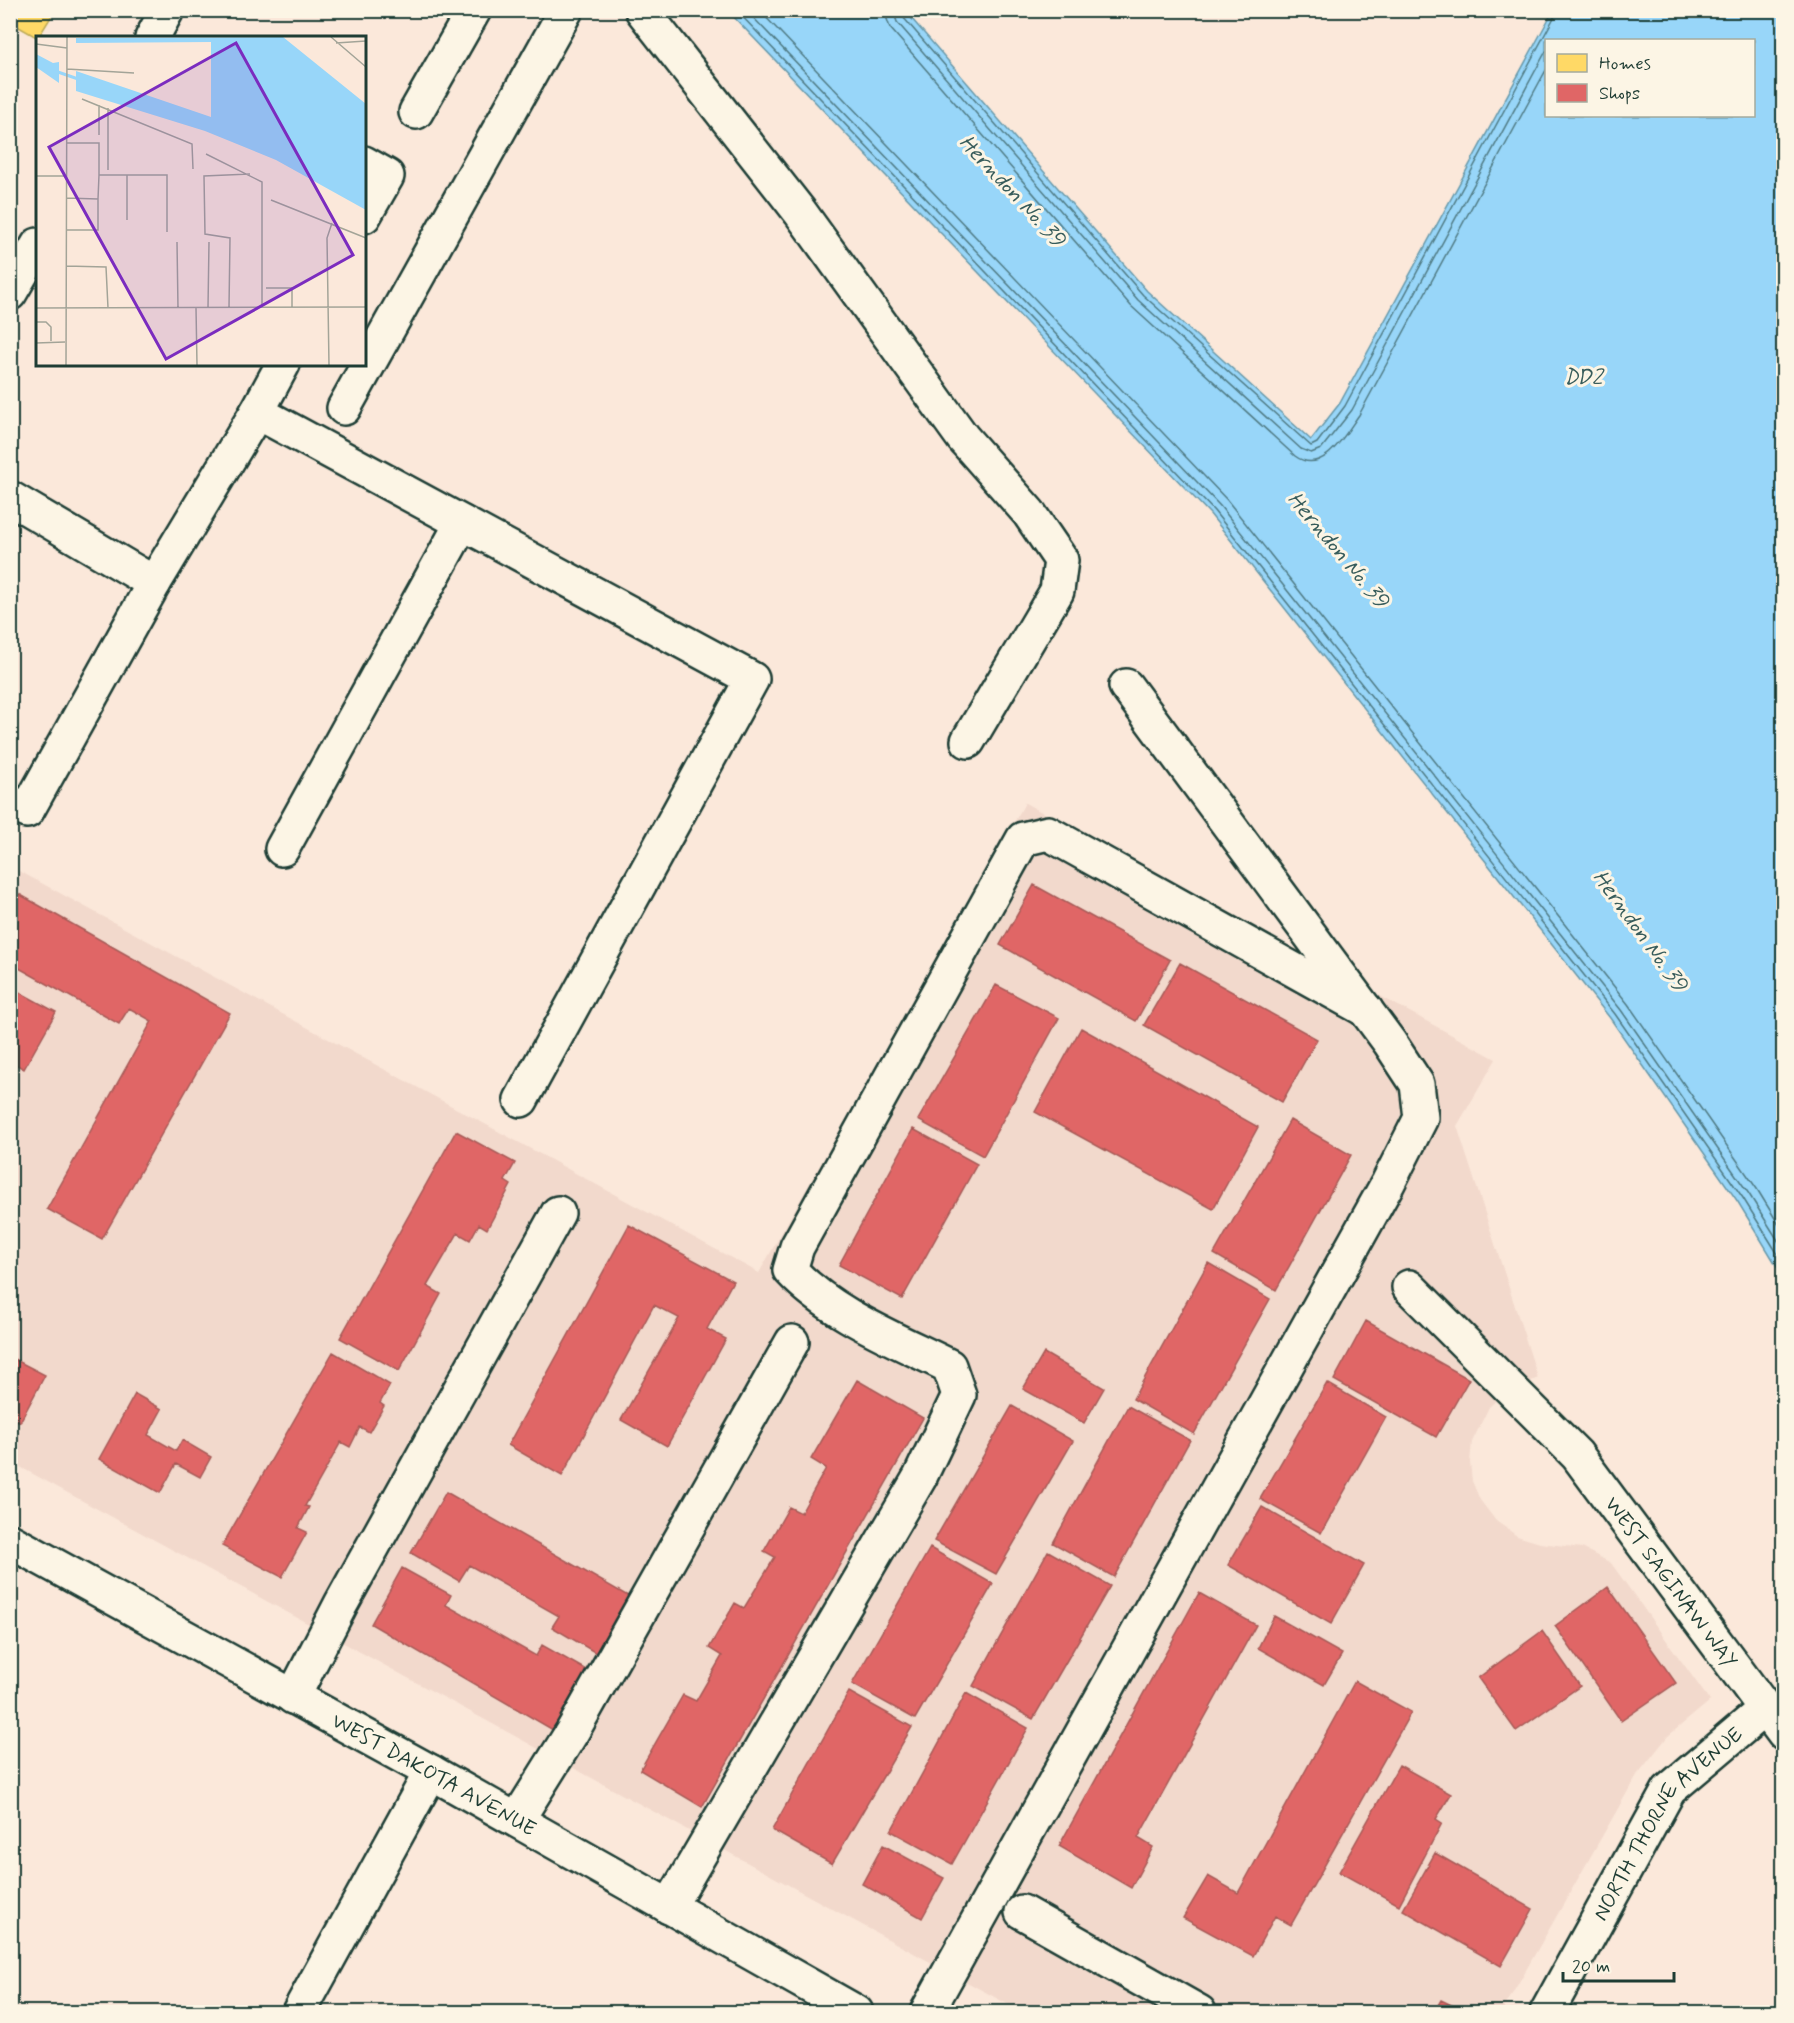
<svg xmlns="http://www.w3.org/2000/svg" width="1794" height="2023" viewBox="0 0 1794 2023" font-family="Mynerve,sans-serif">
  <style>
    .built { fill: #f2d9cc }
    .water { fill: #98d6f9; stroke: #6899aa; stroke-width: 1.5; fill-rule: evenodd }
    .homes { fill: #ffd966; stroke: #bcaa57; stroke-width: 1.5 }
    .shops { fill: #e06666; stroke: #a65a57; stroke-width: 1.5 }
    .lines { fill: none; stroke-linecap: round; stroke-linejoin: round }
    .shore { stroke: #4f7a83; stroke-width: 1.5 }
    .minor-casing { stroke: #1f3d34; stroke-width: 38 }
    .minor { stroke: #fcf5e5; stroke-width: 33 }
    .labels { text-anchor: middle; stroke-width: 6; stroke-linejoin: round; paint-order: stroke }
    .street-label { font-size: 21px; fill: #1f3d34; stroke: #fcf5e5 }
    .water-label { font-size: 22px; font-style: italic; fill: #375c5b; stroke: #fcf5e5 }
    .inset-river { fill: none; stroke: #98d6f9; stroke-width: 3 }
    .inset-road { fill: none; stroke: #a3a498; stroke-width: 1.5 }
    .view { fill: #7b2cbf; fill-opacity: 0.15; stroke: #7b2cbf; stroke-width: 3 }
    .inset-edge { fill: none; stroke: #1f3d34; stroke-width: 3 }
  </style>
  <rect width="100%" height="100%" fill="#fbe8da"/>
  <filter id="ink" filterUnits="userSpaceOnUse"><feTurbulence type="fractalNoise" baseFrequency=".0167" numOctaves="2"/><feDisplacementMap in="SourceGraphic" scale="12" xChannelSelector="R" yChannelSelector="G"/><feConvolveMatrix kernelMatrix="1 2 1 2 8 2 1 2 1" color-interpolation-filters="sRGB"/></filter>
  <g filter="url(#ink)">
    <path class="built" d="M1025,803L1496,1059L1457,1126L1538,1378L1503,1394L1489,1407L1472,1442L1470,1462L1472,1481L1480,1500L1496,1521L1517,1536L1540,1543L1582,1548L1611,1563L1710,1701L1668,1736L1637,1775L1502,2012H1022L11,1462L10,866L759,1273Z"/>
    <path class="water" d="M728,11H905L1147,291L1311,440L1340,403L1553,11H1783V1276L1738,1202L1610,1018L1210,514ZM1546,40H1754V116H1546Z"/>
    <path class="homes" d="M10,10H52L54,12L38,38L12,23L10,25Z"/>
    <path class="shops" d="M1034,885L1170,960L1136,1021L1000,945Z
      M10,889L230,1013L102,1239L47,1209L152,1021L129,1008L119,1024L10,963Z
      M1180,963L1317,1039L1282,1102L1144,1025Z
      M996,985L1059,1018L983,1156L918,1120Z
      M10,987L56,1012L24,1069L10,1061Z
      M1081,1028L1258,1127L1213,1209L1035,1112Z
      M1290,1120L1351,1155L1276,1290L1214,1254Z
      M913,1129L977,1164L902,1299L839,1265Z
      M456,1131L515,1163L505,1181L511,1185L487,1229L479,1224L470,1240L458,1233L427,1286L441,1294L399,1371L340,1338Z
      M629,1225L733,1281L707,1329L726,1339L667,1446L621,1420L679,1318L654,1305L562,1476L508,1445Z
      M1208,1263L1270,1299L1194,1434L1133,1399Z
      M1366,1321L1469,1379L1436,1437L1334,1380Z
      M333,1352L390,1385L380,1403L384,1406L369,1432L360,1427L350,1447L341,1442L305,1506L309,1507L298,1528L307,1532L282,1577L222,1546Z
      M1044,1353L1104,1388L1084,1423L1023,1389Z
      M10,1357L45,1375L20,1422L10,1417Z
      M857,1380L923,1418L702,1807L640,1770L683,1695L696,1701L722,1656L709,1648L735,1603L744,1608L775,1557L764,1551L789,1507L801,1513L826,1468L811,1459Z
      M1327,1383L1386,1417L1321,1533L1260,1499Z
      M135,1394L162,1409L148,1435L176,1451L182,1440L211,1457L200,1477L176,1464L160,1493L99,1459Z
      M1012,1406L1073,1441L996,1574L934,1541Z
      M1128,1406L1190,1440L1114,1577L1053,1543Z
      M446,1492L628,1596L596,1653L552,1627L559,1616L469,1565L459,1581L411,1553Z
      M1262,1507L1364,1565L1331,1624L1228,1565Z
      M930,1548L993,1584L915,1719L852,1684Z
      M1048,1551L1110,1586L1033,1719L973,1686Z
      M402,1568L451,1595L446,1605L536,1656L542,1645L588,1671L553,1730L371,1624Z
      M1608,1587L1676,1683L1621,1721L1555,1626Z
      M1199,1593L1256,1625L1138,1838L1153,1847L1131,1888L1059,1846Z
      M1274,1616L1342,1654L1324,1685L1258,1648Z
      M1542,1631L1580,1686L1516,1731L1478,1678Z
      M1355,1681L1411,1712L1291,1925L1275,1916L1253,1956L1183,1918L1208,1876L1238,1893Z
      M849,1692L912,1727L832,1864L772,1830Z
      M966,1693L1028,1728L952,1864L891,1831Z
      M1399,1765L1451,1794L1436,1819L1442,1823L1399,1905L1339,1872Z
      M883,1845L944,1878L922,1918L862,1884Z
      M1435,1853L1533,1909L1501,1966L1403,1910Z
      M1441,2000L1466,2012H1434Z"/>
    <g class="lines">
      <path class="shore" d="M736,10L1214,511L1615,1014L1743,1198L1784,1264
        M746,10L1220,506L1621,1010L1749,1194L1784,1250
        M759,10L1227,500L1628,1004L1757,1189L1784,1233
        M884,10L890,28L1131,306L1295,456C1323,477 1345,434 1359,415L1546,70
        M893,10L897,22L1138,300L1301,449L1311,453L1321,449L1352,410L1546,51
        M901,10L903,17L1143,295L1311,446L1317,443L1345,406L1558,10"/>
      <defs>
        <g id="minor">
          <path d="M642,10L800,212L963,438L1029,513L1061,560L1057,591L968,741"/>
          <path d="M152,38L167,10"/>
          <path d="M416,112L474,10"/>
          <path d="M364,163L387,176L364,216"/>
          <path d="M10,293L38,245"/>
          <path d="M283,364L257,412L752,679L521,1100"/>
          <path d="M344,408L566,10"/>
          <path d="M10,498L154,583L257,412"/>
          <path d="M10,802L27,811L154,583"/>
          <path d="M282,849L462,523"/>
          <path id="s1" d="M1409,1287L1577,1455L1784,1734"/>
          <path id="s2" d="M10,1541L431,1772L856,2012"/>
          <path d="M293,1697L341,1604L558,1213"/>
          <path d="M517,1820L572,1732L792,1342"/>
          <path d="M669,1907L920,1477L959,1395L949,1366C895,1339 832,1315 790,1270L797,1247L1023,839L1048,833L1366,1010"/>
          <path d="M1022,1912L1199,2012"/>
          <path d="M299,2012L431,1772"/>
          <path d="M927,2012L1388,1183L1421,1118L1417,1084L1390,1043L1126,686"/>
          <path id="s3" d="M1547,2012L1669,1790L1766,1708"/>
        </g>
      </defs>
      <use href="#minor" class="minor-casing"/>
      <use href="#minor" class="minor"/>
    </g>
  </g>
  <g class="labels">
    <g class="street-label">
      <text dy="7" stroke="none"><textPath href="#s1" startOffset="396">WEST SAGINAW WAY</textPath></text>
      <text dy="7" stroke="none"><textPath href="#s2" startOffset="484">WEST DAKOTA AVENUE</textPath></text>
      <text dy="7" stroke="none"><textPath href="#s3" startOffset="226">NORTH THORNE AVENUE</textPath></text>
    </g>
    <g class="water-label">
      <text transform="translate(1013 190) rotate(47)" y="8">Herndon No. 39</text>
      <text x="1583" y="384">DD2</text>
      <text transform="translate(1339 549) rotate(50)" y="8">Herndon No. 39</text>
      <text transform="translate(1641 930) rotate(54)" y="8">Herndon No. 39</text>
    </g>
  </g>
  <g transform="translate(36 36)">
    <rect width="330" height="330" fill="#fbe8da"/>
    <path d="M247,1L330,68V174L240,124L169,95L40,55V35L175,81V6L40,7V2ZM0,18L17,27L23,26V47L0,31Z" fill="#98d6f9"/>
    <path class="inset-river" d="M19,35L45,44"/>
    <path class="inset-road" d="M295,1L330,31M300,7L330,5M0,8L31,12M31,33L98,37M46,63L156,108L157,133M63,99V69M31,107H63V139H131V196M170,118L226,146V272M72,134V72M91,139V184M0,140H31M30,162L62,163L63,139M235,164L330,202M30,194H62V163M141,206L142,272M30,230L70,231L72,272M230,252H256V272M0,272L330,271M160,272L161,329M172,272L173,206M193,272L194,202L169,198L168,140L214,138M0,286H10L15,291V305M0,307L29,306M30,329L31,1M293,329L291,202L296,187"/>
    <path class="view" d="M200,7L317,219L130,323L13,111Z"/>
    <rect width="330" height="330" class="inset-edge"/>
  </g>
  <rect width="1794" height="2023" fill="none" stroke="#fcf5e5" stroke-width="36"/>
  <rect x="18" y="18" width="1758" height="1987" fill="none" stroke="#1f3d34" stroke-width="2" filter="url(#ink)"/>
  <rect x="1545" y="39" width="210" height="78" fill="#fcf5e5" stroke="#a4ab9e" stroke-width="1.5"/>
  <rect x="1557" y="54" width="30" height="18" fill="#ffd966" stroke="#a4ab9e" stroke-width="1.5"/>
  <text x="1599" y="69" font-size="18" fill="#1f3d34">Homes</text>
  <rect x="1557" y="84" width="30" height="18" fill="#e06666" stroke="#a4ab9e" stroke-width="1.5"/>
  <text x="1599" y="99" font-size="18" fill="#1f3d34">Shops</text>
  <path d="M1563 1972v9h111v-9" fill="none" stroke="#1f3d34" stroke-width="3"/>
  <text x="1572" y="1972" font-size="18" fill="#1f3d34" stroke="#fcf5e5" stroke-width="4.5" paint-order="stroke">20 m</text>
</svg>
